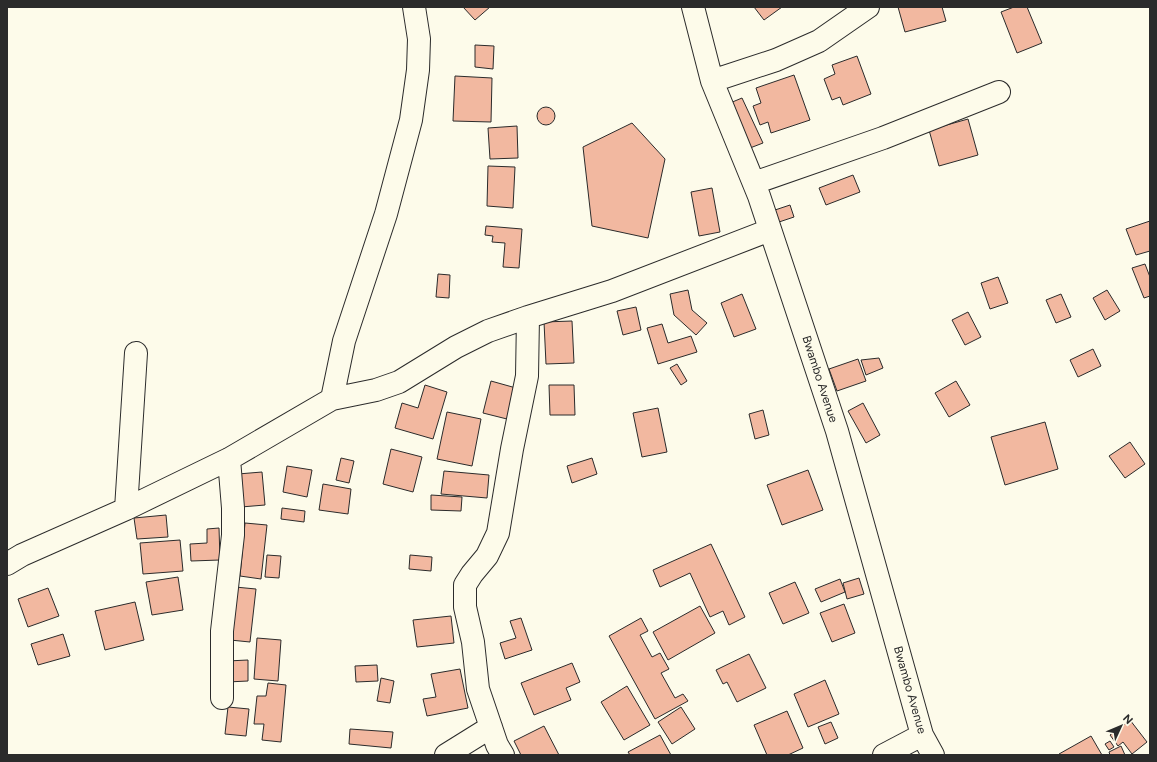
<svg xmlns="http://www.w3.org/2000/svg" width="1157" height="762" viewBox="0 0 1157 762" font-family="Figtree,sans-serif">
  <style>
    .building { fill: #f2b8a0; stroke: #2b2b2b }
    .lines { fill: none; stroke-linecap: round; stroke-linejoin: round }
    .minor-casing { stroke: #2b2b2b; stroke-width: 24 }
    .minor { stroke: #fdfbea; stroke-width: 22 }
    .labels { text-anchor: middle; stroke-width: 3; stroke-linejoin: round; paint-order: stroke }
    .street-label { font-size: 12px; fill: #2b2b2b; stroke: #fdfbea }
  </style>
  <rect width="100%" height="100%" fill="#fdfbea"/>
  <path class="building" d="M463,7H490L475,20Z
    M754,7H782L764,20Z
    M898,7H942L946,21L905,32Z
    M1014,7H1027L1042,43L1017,53L1001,12Z
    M475,45L494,46L493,69L475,67Z
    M857,56L871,94L843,105L840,97L832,100L824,79L835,74L832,65Z
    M794,75L810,120L771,133L768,122L760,125L753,106L761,103L756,88Z
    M455,76L492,78L491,122L453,121Z
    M742,98L763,143L750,148L730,103Z
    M537 116a9 9 0 1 1 18 0a9 9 0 1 1-18 0Z
    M968,119L978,155L939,166L929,130Z
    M632,123L665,159L648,238L592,226L583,147Z
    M517,126L518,158L490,159L488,128Z
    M488,166L515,167L513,208L487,206Z
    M853,175L860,192L826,205L819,188Z
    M712,188L720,232L699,236L691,192Z
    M790,205L794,217L776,223L772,211Z
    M1150,221V251L1136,255L1126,229Z
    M486,226L522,229L519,268L503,267L505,243L492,242L493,236L485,235Z
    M1145,264L1150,277V296L1144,298L1132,268Z
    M438,274L450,275L449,298L436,297Z
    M998,277L1008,303L990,309L981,283Z
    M688,290L692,310L707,323L696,335L674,315L670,294Z
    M1107,290L1120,311L1105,320L1093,298Z
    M742,294L756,329L734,337L721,303Z
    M1061,294L1071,317L1056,323L1046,300Z
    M636,307L641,330L623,335L617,311Z
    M968,312L981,337L965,345L952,320Z
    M572,321L574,363L546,364L544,322Z
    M662,324L668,343L691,336L697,352L658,364L647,328Z
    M1093,349L1101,366L1078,377L1070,360Z
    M879,358L883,368L866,375L861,360Z
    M858,359L866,381L837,391L829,369Z
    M677,364L687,381L681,385L670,368Z
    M491,381L516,388L507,419L483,413Z
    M956,381L970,405L949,417L935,393Z
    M425,385L447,392L433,439L395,428L402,403L418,408Z
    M549,385H574L575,415H550Z
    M863,403L880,435L866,443L848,411Z
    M658,408L667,452L642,457L633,413Z
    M763,410L769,435L755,439L749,414Z
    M447,412L481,419L472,466L437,459Z
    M1045,422L1058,469L1005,485L991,437Z
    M1130,442L1145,464L1125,478L1109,456Z
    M391,449L422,457L413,492L383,484Z
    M341,458L354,461L349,483L336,480Z
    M592,458L597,474L572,483L567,466Z
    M287,466L312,470L307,497L283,492Z
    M808,470L823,510L782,525L767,485Z
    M444,471L489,475L487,498L441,494Z
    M262,472L265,505L241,507L238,474Z
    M323,484L351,489L348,514L319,510Z
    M431,495L462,497L461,511L431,510Z
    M282,508L305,511L304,522L281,519Z
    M166,515L168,537L137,539L134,518Z
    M245,523L267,525L261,579L240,576Z
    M219,528L220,560L191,561L190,544L207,543V529Z
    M180,540L183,571L143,574L140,543Z
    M711,544L745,617L729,625L723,611L710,617L690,573L660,587L653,570Z
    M267,555L281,556L279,578L265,577Z
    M410,555L432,557L431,571L409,569Z
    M178,577L183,610L152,615L146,582Z
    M859,578L864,594L847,599L843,583Z
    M840,579L845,592L821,602L815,589Z
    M795,582L809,613L783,624L769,593Z
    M235,587L256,589L250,642L230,640Z
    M48,588L59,616L28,627L18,599Z
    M135,602L144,640L105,650L95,611Z
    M844,604L855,633L832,642L820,613Z
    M700,606L715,633L668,660L653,632Z
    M451,616L454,643L417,647L413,620Z
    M521,618L532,650L505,659L500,643L516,638L510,621Z
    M641,618L648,631L640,635L652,657L660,653L669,669L661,673L675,698L683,694L688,701L655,719L609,636Z
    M63,634L70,656L38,665L31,644Z
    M257,638L281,640L278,681L254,679Z
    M749,654L766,688L737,702L727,682L723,684L716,670Z
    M248,660V681L227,682V661Z
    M572,663L580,682L566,688L571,700L534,715L521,683Z
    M377,665L378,681L356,682L355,666Z
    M460,669L468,708L427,716L423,699L436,697L431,674Z
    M381,678L394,681L390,703L377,701Z
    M825,680L839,714L808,727L794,694Z
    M268,683L286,685L281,742L262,740L264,724H254L257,696H266Z
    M627,686L650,725L624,740L601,702Z
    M228,707L249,709L246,736L225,734Z
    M681,707L695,729L672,744L658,722Z
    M787,711L803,748L788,755H767L754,725Z
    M1130,720L1147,742L1132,754L1123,742L1118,746L1110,735Z
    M831,722L838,738L825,744L818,727Z
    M544,726L559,755H521L514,741Z
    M350,729L393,732L391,748L349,744Z
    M660,735L671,755H630L628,752Z
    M1091,736L1102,755H1059V754Z
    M1110,741L1114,747L1109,750L1105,744Z
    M1121,746L1125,755H1110L1109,752Z"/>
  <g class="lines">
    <defs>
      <path id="minor" d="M693,7L712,81L759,196L837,431L922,735L933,755
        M712,81L776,60L819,41L868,7
        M754,183L883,138L999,92
        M332,399L344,341L386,214L411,120L418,70L419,39L414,7
        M126,509L136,353
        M7,564L22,555L126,509L229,459L332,399L376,390L399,382L456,347L488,331L528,317L612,291L770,230
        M222,698V631L233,535V508L229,459
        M446,755L491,727
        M503,755L497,745L478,689L473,642L465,607V585L472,574L487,556L498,533L512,449L527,376L528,317
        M884,755L922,735"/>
    </defs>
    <use href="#minor" class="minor-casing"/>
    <use href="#minor" class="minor"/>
  </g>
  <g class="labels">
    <g class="street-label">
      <text transform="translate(820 379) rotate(72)" y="4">Bwambo Avenue</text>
      <text transform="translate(910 690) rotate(74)" y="4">Bwambo Avenue</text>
    </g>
  </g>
  <rect width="1157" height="762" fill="none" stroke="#2b2b2b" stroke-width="16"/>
  <g transform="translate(1121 726) rotate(46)" stroke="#fdfbea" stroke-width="3" paint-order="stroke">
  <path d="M0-3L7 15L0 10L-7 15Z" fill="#2b2b2b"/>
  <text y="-6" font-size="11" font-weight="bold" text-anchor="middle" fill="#2b2b2b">N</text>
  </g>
</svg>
